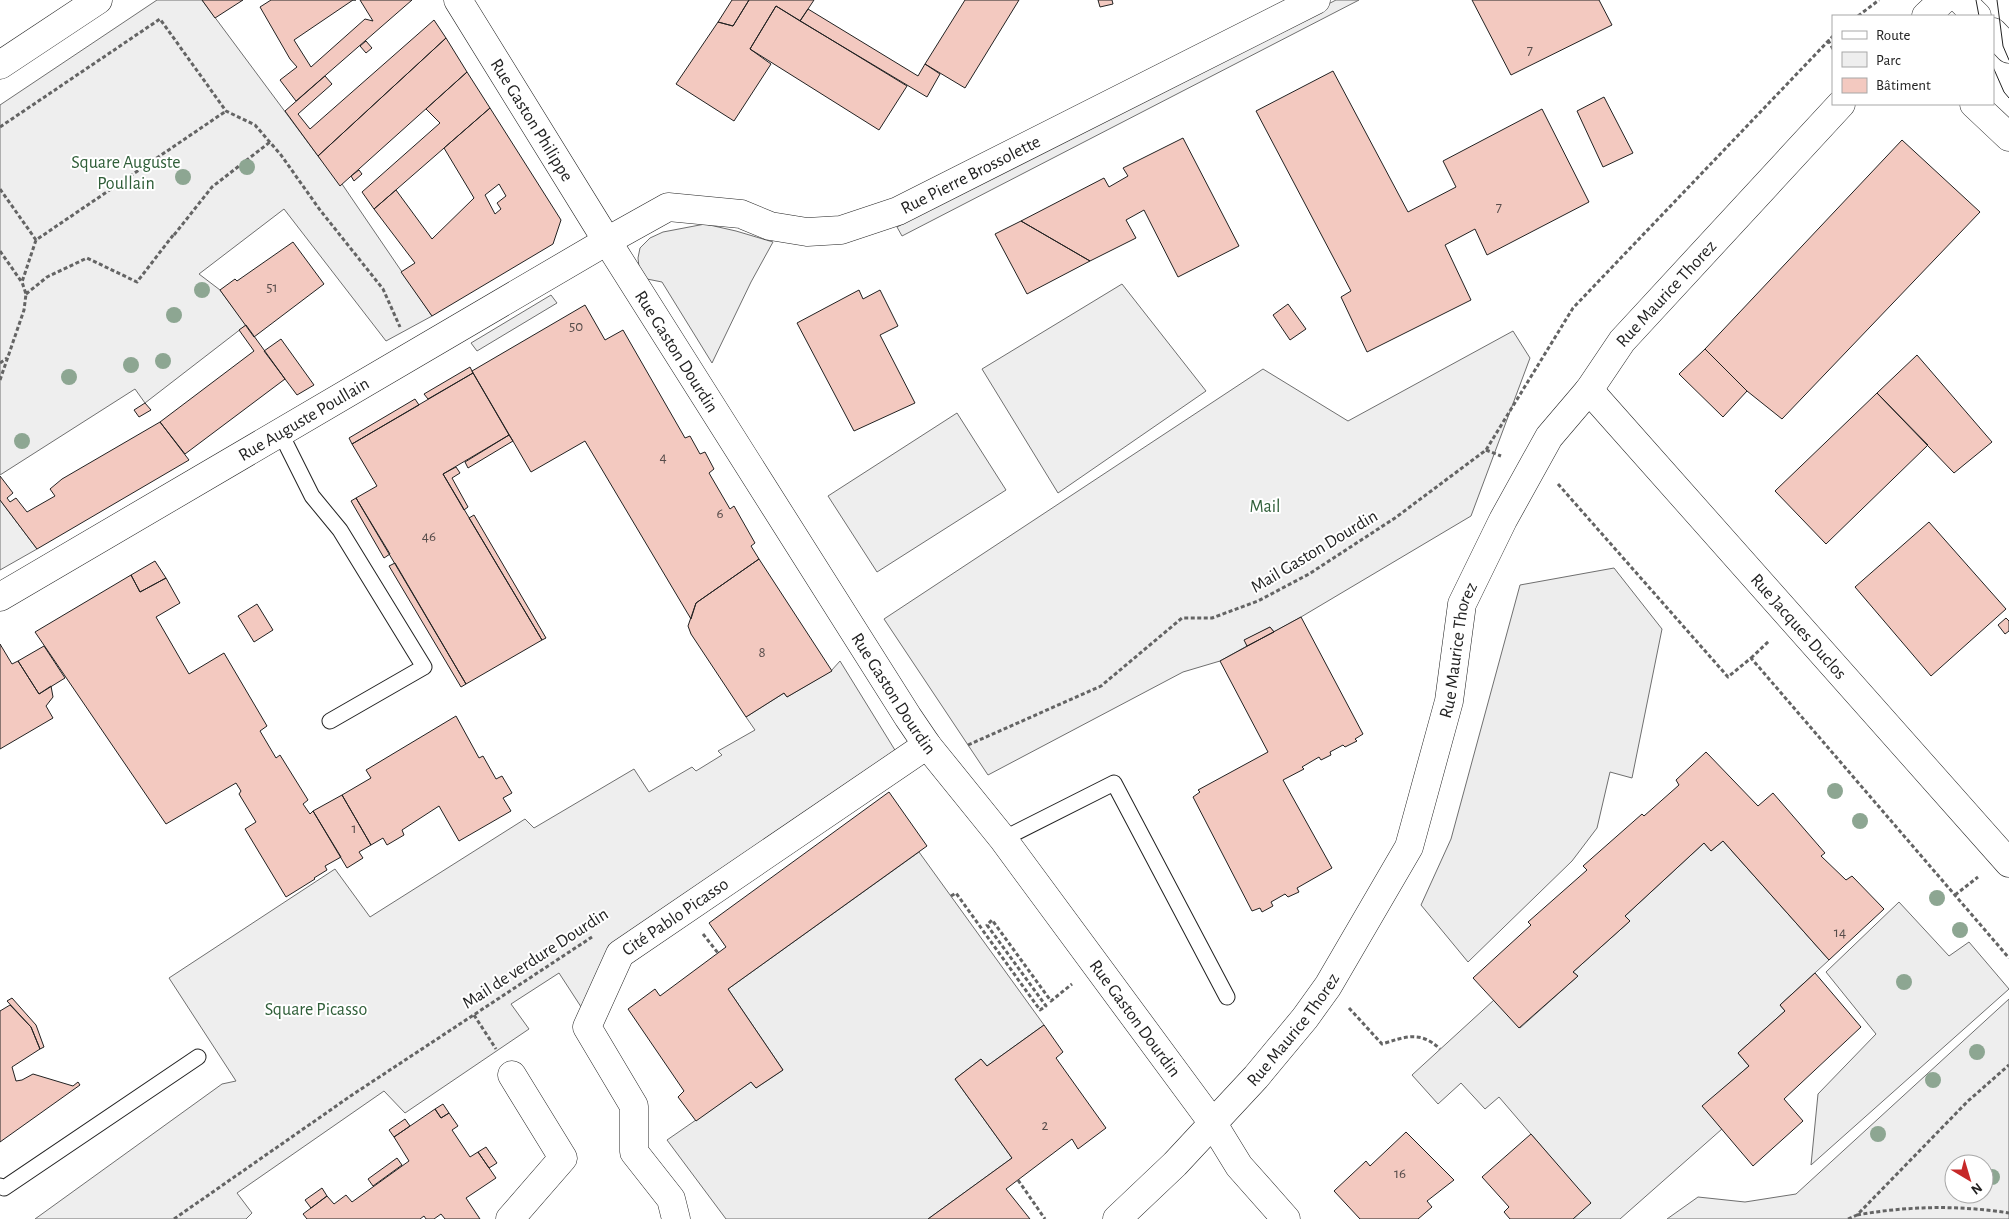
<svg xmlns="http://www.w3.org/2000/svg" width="2009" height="1219" viewBox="0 0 2009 1219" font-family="'Alegreya Sans',sans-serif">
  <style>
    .green { fill: #eee; stroke: #6f6f6f; fill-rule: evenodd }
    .parking { fill: #ededed; stroke: #6f6f6f }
    .building { fill: #f3c9c0; stroke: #222; fill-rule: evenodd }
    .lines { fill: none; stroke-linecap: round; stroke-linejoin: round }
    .service-casing { stroke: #222; stroke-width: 17 }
    .minor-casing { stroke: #222; stroke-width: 29 }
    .tertiary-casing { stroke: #222; stroke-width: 29 }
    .path { stroke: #646464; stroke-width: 3; stroke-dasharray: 4 2.5; stroke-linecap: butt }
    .service { stroke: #fff; stroke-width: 15 }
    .minor { stroke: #fff; stroke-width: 28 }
    .tertiary { stroke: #fff; stroke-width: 28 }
    .tram { stroke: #222; stroke-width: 1 }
    .tree { fill: #8da692 }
    .labels { text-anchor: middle; stroke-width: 4; stroke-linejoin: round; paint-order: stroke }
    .number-label { font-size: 15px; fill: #564c4a }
    .street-label { font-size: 18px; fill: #222; stroke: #fff }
    .park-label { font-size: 18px; fill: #2f5e38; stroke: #fff }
  </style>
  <rect width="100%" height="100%" fill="#fff"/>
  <path class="green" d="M157,0H202L318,156L342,184L432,316L386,341L284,209L199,274L220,290L246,325L145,403L135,389L0,475V105Z
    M1122,284L1206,391L1058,493L982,369Z
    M1513,331L1530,358L1471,516L1301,617L1274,632L1270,627L1245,640L1247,646L1220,661L1183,672L988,775L884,619L1263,369L1348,421Z
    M957,413L1006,490L877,572L828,496Z
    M0,500L37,549L0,570Z
    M840,661L898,755L614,955L587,1016L559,973L511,1004L529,1029L405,1113L384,1091L237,1193L252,1213L246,1219H35L222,1084L236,1081L169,978L335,869L370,917L525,819L534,828L634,769L649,792L692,767L696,771L722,755L718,751L755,730L746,717L784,693L787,697L831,671Z
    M2009,999V1219H1667L1698,1197L1745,1202L1796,1194ZM1954,1164H1984V1194H1954Z"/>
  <path class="parking" d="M1336,0H1359L902,236L897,227Z
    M705,224L736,231L773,242L751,282L712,363L662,282L647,279L639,267L638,258L640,248L650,238L663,232Z
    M551,295L557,303L477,351L471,343Z
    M1614,568L1662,629L1632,778L1610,772L1597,828L1572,861L1468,962L1421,905L1451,839L1520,585Z
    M1723,841L1829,960L1780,1005L1785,1011L1738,1053L1749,1066L1703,1106L1722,1129L1620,1219H1573L1590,1203L1499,1097L1485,1109L1461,1083L1438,1104L1412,1075L1494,1000L1520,1028L1578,976L1573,972L1630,921L1625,916L1704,843L1711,851Z
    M919,852L1044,1025L987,1066L981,1059L955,1079L1012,1158L928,1219H726L667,1140L751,1082L756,1088L783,1070L728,989Z
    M1899,902L1949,956L1969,942L2009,989L1811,1165L1818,1094L1876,1034L1826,972Z"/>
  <path class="building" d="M202,0H243L215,18Z
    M271,0H356H353L294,40L311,67L365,19L373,21L360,0H412L296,101L280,80L297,67L290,59L260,7Z
    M732,0H749L733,26L718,22Z
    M749,0H814L800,21L776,6L750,49L771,64L734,121L676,84L718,22L733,26Z
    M965,0H1019L965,88L925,64Z
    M1098,0H1112L1113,4L1100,7Z
    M1472,0H1599L1612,25L1511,75Z
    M776,6L907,86L879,130L750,49Z
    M808,9L918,76L925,64L940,74L927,97L800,21Z
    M434,20L446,38L318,156L285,111L325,76L332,84L298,114L310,129Z
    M446,38L467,72L340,186L318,156Z
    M366,41L372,48L366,53L360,46Z
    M1333,71L1408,212L1456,187L1443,161L1542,109L1589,202L1487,255L1475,229L1445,245L1471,300L1367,352L1341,297L1351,291L1256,111Z
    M467,72L490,108L374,209L362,192L440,123L426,109Z
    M1604,97L1633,153L1603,167L1577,111Z
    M490,108L561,220L553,244L432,316L401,272L415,263L374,209L396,190L432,239L474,198L444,148ZM499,184L506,196L497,203L501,209L495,214L485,195Z
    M1183,138L1239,246L1178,277L1144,210L1126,220L1136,238L1090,261L1021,221L1104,178L1109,187L1128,176L1123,168Z
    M1902,140L1980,212L1782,419L1747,391L1705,349Z
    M359,170L362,174L354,181L351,176Z
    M1021,221L1090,261L1027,294L995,234Z
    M293,242L324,284L254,337L220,290L235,279L237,281Z
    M859,290L863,299L880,290L898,326L880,335L915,403L854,431L797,323Z
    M1288,304L1306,329L1290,340L1273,315Z
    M585,305L605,340L623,330L685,438L690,436L700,454L705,452L714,469L709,473L730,509L734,506L755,543L751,546L759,559L696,603L691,619L585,441L531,472L472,371Z
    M246,325L285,379L185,454L160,422L254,351L239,330Z
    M281,339L314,385L297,395L264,351Z
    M1705,349L1747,391L1723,417L1679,374Z
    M1917,355L1992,442L1954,473L1877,393Z
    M470,367L473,373L428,399L424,394Z
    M473,373L509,435L443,474L542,640L466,684L356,498L377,486L352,444Z
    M1877,393L1928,445L1826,544L1775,491Z
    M415,399L419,405L352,444L349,438Z
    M145,403L151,410L139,417L134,410Z
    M160,422L189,460L37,549L0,500V476L13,493L7,498L10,502L16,498L27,512L55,496L50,489L62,479Z
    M509,435L513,441L468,468L465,462Z
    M456,467L460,473L452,478L468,507L464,510L443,474Z
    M356,498L390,554L384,558L351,501Z
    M474,515L546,638L542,640L469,518Z
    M1929,522L2006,609L1931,676L1855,587Z
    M759,559L832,671L787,697L784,693L746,717L691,634L688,626L696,603Z
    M155,561L166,578L140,592L131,575Z
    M395,563L466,684L461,687L389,566Z
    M131,575L140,592L166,578L180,603L156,617L189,674L224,653L267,726L260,731L276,758L280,755L308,800L303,804L310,814L313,811L341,857L325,866L327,870L314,878L315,879L286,897L245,829L256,822L239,794L241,791L236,783L166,824L35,632Z
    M257,604L273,630L254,642L238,616Z
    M1301,617L1363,734L1355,739L1357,741L1345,747L1343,745L1330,752L1331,755L1321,760L1319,757L1302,767L1304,769L1283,780L1332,868L1297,888L1299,892L1288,897L1285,894L1271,902L1273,906L1262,912L1260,908L1252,911L1193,797L1200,792L1198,790L1268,752L1220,661Z
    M2006,618L2009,621V631L2005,634L1998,625Z
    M1270,627L1274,632L1247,646L1244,640Z
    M0,644L12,664L18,661L39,694L51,686L53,697L46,706L53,718L0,749Z
    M44,646L65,678L39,694L18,661Z
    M456,716L479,758L483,756L496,779L502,776L512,793L503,798L511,811L459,841L439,806L402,830L404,835L387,845L383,838L371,845L342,795L371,778L366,770Z
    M1706,752L1758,806L1773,793L1825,853L1821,856L1846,880L1852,876L1884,909L1829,960L1723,841L1711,851L1704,843L1625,916L1630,921L1573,972L1578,976L1519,1028L1473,978L1531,925L1528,922L1587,870L1583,866L1642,814L1644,816L1679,785L1676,780Z
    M889,792L927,846L728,989L783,1070L756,1088L751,1082L696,1121L678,1097L684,1091L628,1009L655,989L660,996L726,947L709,923Z
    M342,795L371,845L359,852L363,858L347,868L313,811Z
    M1815,973L1861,1027L1784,1099L1803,1121L1753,1166L1702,1106L1749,1066L1738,1053L1785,1011L1780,1005Z
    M12,998L36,1025L44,1047L40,1049L31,1027L7,1001Z
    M10,1005L31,1027L40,1049L12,1067L16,1081L22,1080L33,1074L73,1086L78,1082L80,1085L0,1142V1011Z
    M1044,1025L1063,1052L1056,1058L1106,1128L1078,1149L1072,1139L1006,1189L1030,1219H928L1012,1158L955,1079L981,1059L987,1066Z
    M443,1104L449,1113L441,1118L435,1109Z
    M435,1109L441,1118L449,1113L458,1126L452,1130L470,1157L478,1152L496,1178L466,1198L480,1219H445L441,1214L434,1219H426L424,1216L420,1219H307L303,1214L327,1196L334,1204L346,1195L352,1202L409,1161L394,1137Z
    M405,1119L410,1126L394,1137L389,1130Z
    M1406,1132L1454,1180L1427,1201L1432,1207L1418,1219H1360L1334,1191L1366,1161L1370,1166Z
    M1531,1134L1591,1203L1573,1219H1510L1504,1212L1509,1207L1482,1177Z
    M486,1147L497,1163L489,1168L478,1152Z
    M397,1158L402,1165L373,1186L368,1179Z
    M322,1188L327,1196L311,1208L305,1200Z"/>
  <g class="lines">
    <defs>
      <path id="service" d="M280,432L312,496L340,530L424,667L330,721
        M1003,839L1114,783L1227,997
        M0,1186L4,1188L198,1057"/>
      <g id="minor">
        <path id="s1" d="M458,0L607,241L908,717L927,745L1003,839L1212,1122L1239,1166L1286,1219"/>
        <path d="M1961,0L1977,16"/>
        <path d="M1993,32L2009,49"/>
        <path d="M0,65L98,0"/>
        <path d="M1974,104L2009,137"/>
        <path id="s2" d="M1589,390L2009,863"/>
        <path id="s3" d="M0,597L607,241L668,207L741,214L770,226L807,232L841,230L898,211L1316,0"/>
        <path d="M510,1219L563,1158L512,1075"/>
        <path id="s4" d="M676,1219L671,1199L634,1152V1106L587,1027L620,954L927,745"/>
      </g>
      <g id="tertiary">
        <path d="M1926,16L1943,0"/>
        <path id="s5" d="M1117,1219L1175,1164L1256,1077L1305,1018L1328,986L1409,847L1449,701L1462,604L1503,520L1549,437L1589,390L1622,341L1841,104"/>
      </g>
    </defs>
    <use href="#service" class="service-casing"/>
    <use href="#minor" class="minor-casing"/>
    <use href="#tertiary" class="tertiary-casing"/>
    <path class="path" d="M1858,16L1879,0
      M1828,40L1833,49
      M0,127L160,19L226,111L255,125L281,155L320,210L383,289L400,327
      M0,189L36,240L226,111
      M174,235L212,187L270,142
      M0,251L21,281
      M26,294L47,277L87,258L137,282L174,234
      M0,363L7,358
      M0,380L24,310L26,294L22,282L36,240
      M1486,450L1501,456
      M1558,484L1728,677L1751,658L2009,958
      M1751,658L1769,641
      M968,745L1101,686L1182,618H1212L1258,601L1309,574L1395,518L1486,450L1573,308L1833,36
      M1955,895L1978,877
      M951,896L956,893L1040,1010L1046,1006L987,925L992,920L1051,1001L1072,984
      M703,934L718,953
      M1349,1008L1382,1044C1405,1037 1420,1030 1440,1049
      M474,1015L496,1049
      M1018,1180L1045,1219
      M1857,1215C1907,1206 1959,1205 2009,1213
      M174,1219L352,1095L592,937
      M1848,1219L1857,1215L1968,1101L2009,1065"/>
    <use href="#service" class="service"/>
    <use href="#minor" class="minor"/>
    <use href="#tertiary" class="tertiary"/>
    <path class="tram" d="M1976,0L1979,16
      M1997,0L2003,46L2009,60
      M1993,67L2004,92L2009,98"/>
  </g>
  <g class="tree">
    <circle cx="247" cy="167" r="8"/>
    <circle cx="183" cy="177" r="8"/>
    <circle cx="202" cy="290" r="8"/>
    <circle cx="174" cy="315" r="8"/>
    <circle cx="163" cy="361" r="8"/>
    <circle cx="131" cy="365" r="8"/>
    <circle cx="69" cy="377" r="8"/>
    <circle cx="22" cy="441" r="8"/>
    <circle cx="1835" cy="791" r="8"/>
    <circle cx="1860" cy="821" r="8"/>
    <circle cx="1937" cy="898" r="8"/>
    <circle cx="1960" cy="930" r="8"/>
    <circle cx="1904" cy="982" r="8"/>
    <circle cx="1977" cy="1052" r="8"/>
    <circle cx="1933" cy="1080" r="8"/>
    <circle cx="1878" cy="1134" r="8"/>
    <circle cx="1992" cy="1177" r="8"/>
  </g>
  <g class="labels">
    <g class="number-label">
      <text x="1530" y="55">7</text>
      <text x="1499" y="212">7</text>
      <text x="272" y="292">51</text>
      <text x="576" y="331">50</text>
      <text x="663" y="462">4</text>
      <text x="720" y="518">6</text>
      <text x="429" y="541">46</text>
      <text x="762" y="657">8</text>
      <text x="354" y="833">1</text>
      <text x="1840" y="937">14</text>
      <text x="1045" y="1130">2</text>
      <text x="1400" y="1178">16</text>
    </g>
    <g class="street-label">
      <text dy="6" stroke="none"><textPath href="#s1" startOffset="141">Rue Gaston Philippe</textPath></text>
      <text dy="6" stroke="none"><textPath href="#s3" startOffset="1091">Rue Pierre Brossolette</textPath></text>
      <text dy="6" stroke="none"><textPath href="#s5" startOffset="1099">Rue Maurice Thorez</textPath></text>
      <text dy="6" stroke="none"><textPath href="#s1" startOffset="414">Rue Gaston Dourdin</textPath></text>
      <text dy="6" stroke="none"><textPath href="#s3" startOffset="352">Rue Auguste Poullain</textPath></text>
      <text transform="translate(1314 551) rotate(-31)" y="6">Mail Gaston Dourdin</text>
      <text dy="6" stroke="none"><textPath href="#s2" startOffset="316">Rue Jacques Duclos</textPath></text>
      <text dy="6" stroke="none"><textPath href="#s5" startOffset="679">Rue Maurice Thorez</textPath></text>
      <text dy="6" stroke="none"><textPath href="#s1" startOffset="819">Rue Gaston Dourdin</textPath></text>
      <text dy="6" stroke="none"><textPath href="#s4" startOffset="365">Cité Pablo Picasso</textPath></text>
      <text transform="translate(535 958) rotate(-33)" y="6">Mail de verdure Dourdin</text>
      <text dy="6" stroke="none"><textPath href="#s1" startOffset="1224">Rue Gaston Dourdin</textPath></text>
      <text dy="6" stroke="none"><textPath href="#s5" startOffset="259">Rue Maurice Thorez</textPath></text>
    </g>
    <g class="park-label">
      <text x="126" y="168">Square Auguste<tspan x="126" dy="21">Poullain</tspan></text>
      <text x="1265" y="512">Mail</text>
      <text x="316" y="1015">Square Picasso</text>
    </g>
  </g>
  <rect x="1832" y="15" width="162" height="90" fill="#ffffff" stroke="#a7a7a7"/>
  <rect x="1842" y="31" width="25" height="8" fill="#ffffff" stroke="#a7a7a7"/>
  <text x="1876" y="40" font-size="15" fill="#222222">Route</text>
  <rect x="1842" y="52" width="25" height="15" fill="#eeeeee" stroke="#a7a7a7"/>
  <text x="1876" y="65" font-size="15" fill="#222222">Parc</text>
  <rect x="1842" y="78" width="25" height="15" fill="#f3c9c0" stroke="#a7a7a7"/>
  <text x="1876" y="90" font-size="15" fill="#222222">Bâtiment</text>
  <g transform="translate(1969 1179) rotate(142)"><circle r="24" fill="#ffffff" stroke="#a7a7a7"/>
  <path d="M0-4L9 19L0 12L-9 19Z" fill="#c62828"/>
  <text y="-8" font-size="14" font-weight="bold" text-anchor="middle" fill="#222222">N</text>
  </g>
</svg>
